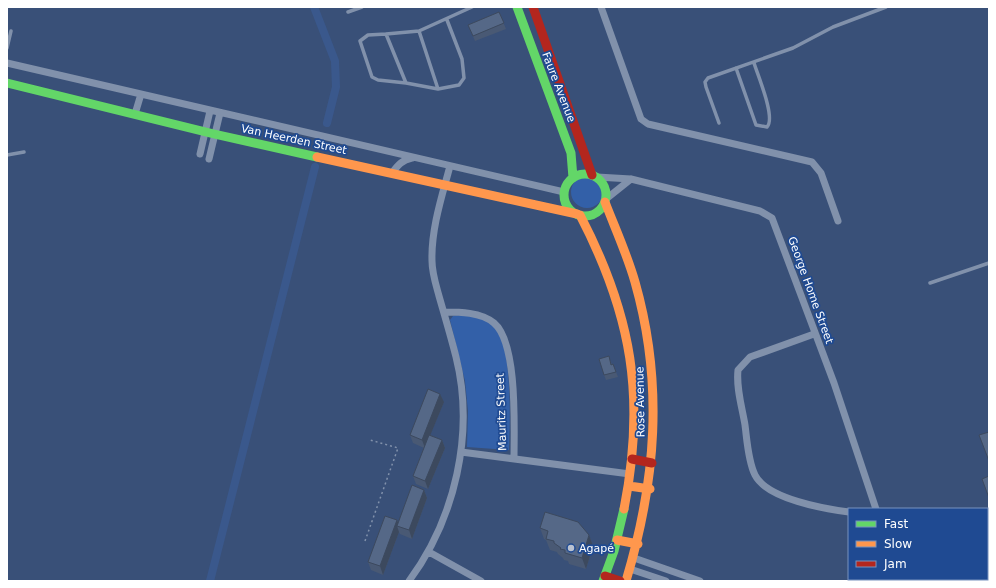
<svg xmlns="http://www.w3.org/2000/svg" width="996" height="588" viewBox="0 0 996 588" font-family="'DejaVu Sans',sans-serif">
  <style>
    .green { fill: #3360a8 }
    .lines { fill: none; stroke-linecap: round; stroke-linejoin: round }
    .canal { stroke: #3a588c; stroke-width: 8 }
    .path { stroke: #8191ab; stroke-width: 1.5; stroke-dasharray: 2 3; stroke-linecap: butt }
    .lane { stroke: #8191ab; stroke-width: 3.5 }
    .street { stroke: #8191ab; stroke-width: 7 }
    .fast { stroke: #63d668; stroke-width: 9 }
    .slow { stroke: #ff974d; stroke-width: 9 }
    .jam { stroke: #b3261e; stroke-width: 9 }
    .wall { fill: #495974 }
    .shaded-wall { fill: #3c495e }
    .building { fill: #556887; stroke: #3c495e }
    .poi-dot { fill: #bac2d0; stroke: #1f4a92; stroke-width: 1.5 }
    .labels { text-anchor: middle; stroke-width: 3.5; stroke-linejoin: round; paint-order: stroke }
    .street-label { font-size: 11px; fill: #fff; stroke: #1f4a92 }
    .poi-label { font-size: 11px; fill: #fff; stroke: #1f4a92; text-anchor: start }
  </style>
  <rect width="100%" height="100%" fill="#395078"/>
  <path class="green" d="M571 192a16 16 0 1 1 32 0a16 16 0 1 1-32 0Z
    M460,315C470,315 484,317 493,323C513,339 510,425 509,450L467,447L468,411L465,381L450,320L453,316Z"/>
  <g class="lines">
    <path class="canal" d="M314,7L335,61L336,87L327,123
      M210,581L315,167"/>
    <path class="path" d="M365,541L398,448L370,440"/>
    <path class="lane" d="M348,12L362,7
      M447,20L462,59L464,78L459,85L438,89L419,31L472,7
      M419,31L386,34L406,83L438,89
      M386,34L368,35L360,41L372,77L378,80L406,83
      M7,48L11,31
      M736,68L756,125L767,127C776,118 758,76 754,63
      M719,123L706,87L705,82L708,78L793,48L833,27L886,7
      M7,155L24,152
      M930,283L989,263
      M882,581L883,579"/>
    <path class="street" d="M601,7L641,119L648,124L812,162L821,173L838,221
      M7,63L564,192
      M135,114L141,94
      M200,154L210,111
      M209,159L220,113
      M392,173C398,165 402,160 412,158
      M597,177L631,179L760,211L772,218L834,383L876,509
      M606,199L631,179
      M444,312C459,312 481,312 494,323C518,343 514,429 514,459
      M814,334L750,357L738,370C736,388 742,407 745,425C747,440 748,461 755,475C767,499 825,509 849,512
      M461,452L630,474
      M429,552L481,581
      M634,558L700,581
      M630,569L666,581
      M409,581C455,519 475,433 456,357C451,337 445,317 439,296C436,285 432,273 432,261C431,229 442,196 450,166
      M861,581L862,579"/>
    <path class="fast" d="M517,7L571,153L573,178
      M7,83L214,134L317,157
      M564 195a21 21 0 1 1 42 0a21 21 0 1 1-42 0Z
      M603,581L614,551L624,509"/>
    <path class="slow" d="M317,157L577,214
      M605,202C615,228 627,254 635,282C664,384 656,481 626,581
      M580,215C632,315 646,398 624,509
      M629,486L650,489
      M617,540L638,544"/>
    <path class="jam" d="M533,7L592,175
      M632,459L652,463
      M605,576L620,581"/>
  </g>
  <path class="wall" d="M499,12L506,29L475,41L468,25Z
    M611,362L612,365L613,364L618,377L606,380L604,375Z
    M444,402L430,435L442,440L445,448L428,489L416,484L413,476L424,448L413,443L410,435Z
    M424,490L427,498L412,539L400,534L399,532L383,575L371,570L368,562L397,520L398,522Z
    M540,528L589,535L593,546L586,569L569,564L568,561L564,560L563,558L558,554L557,552L550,550L546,540L544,539Z"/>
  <path class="shaded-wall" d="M440,394L444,402L425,448L422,440Z
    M442,440L445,448L428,489L425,481Z
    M424,490L427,498L412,539L409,530Z
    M397,520L400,527L397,526L399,532L383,575L380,566Z
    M589,535L593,546L586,569L582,558Z"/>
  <path class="building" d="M499,12L504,23L473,36L468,25Z
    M609,356L611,365L613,364L616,372L604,375L599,359Z
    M428,389L440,394L422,440L410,435Z
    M989,432V461L979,435Z
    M429,435L442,440L425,481L413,476Z
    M989,476V498L982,479Z
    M412,485L424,490L409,530L397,526Z
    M545,512L578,522L589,535L582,558L565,553V550L560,549L561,548L554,543V541L546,539L548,531L540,528Z
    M385,516L397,520L380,566L368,562Z"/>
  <circle class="poi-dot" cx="571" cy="548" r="4"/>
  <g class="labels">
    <g class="street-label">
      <text transform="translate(559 87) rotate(69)" y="4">Faure Avenue</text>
      <text transform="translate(294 139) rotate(12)" y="4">Van Heerden Street</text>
      <text transform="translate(811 290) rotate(70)" y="4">George Home Street</text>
      <text transform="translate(640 402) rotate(-91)" y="4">Rose Avenue</text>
      <text transform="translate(501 412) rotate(-92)" y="4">Mauritz Street</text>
    </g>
    <g class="poi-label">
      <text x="579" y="552">Agapé</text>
    </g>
  </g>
  <rect width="996" height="588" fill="none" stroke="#ffffff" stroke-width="16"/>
  <rect x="848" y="508" width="140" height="72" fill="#1f4a92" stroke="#7992be"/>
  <rect x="856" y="521" width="20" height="6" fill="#63d668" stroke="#7992be"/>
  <text x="884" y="528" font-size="12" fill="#ffffff">Fast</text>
  <rect x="856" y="541" width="20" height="6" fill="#ff974d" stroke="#7992be"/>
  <text x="884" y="548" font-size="12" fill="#ffffff">Slow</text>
  <rect x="856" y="561" width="20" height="6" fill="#b3261e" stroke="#7992be"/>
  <text x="884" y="568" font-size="12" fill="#ffffff">Jam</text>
</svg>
